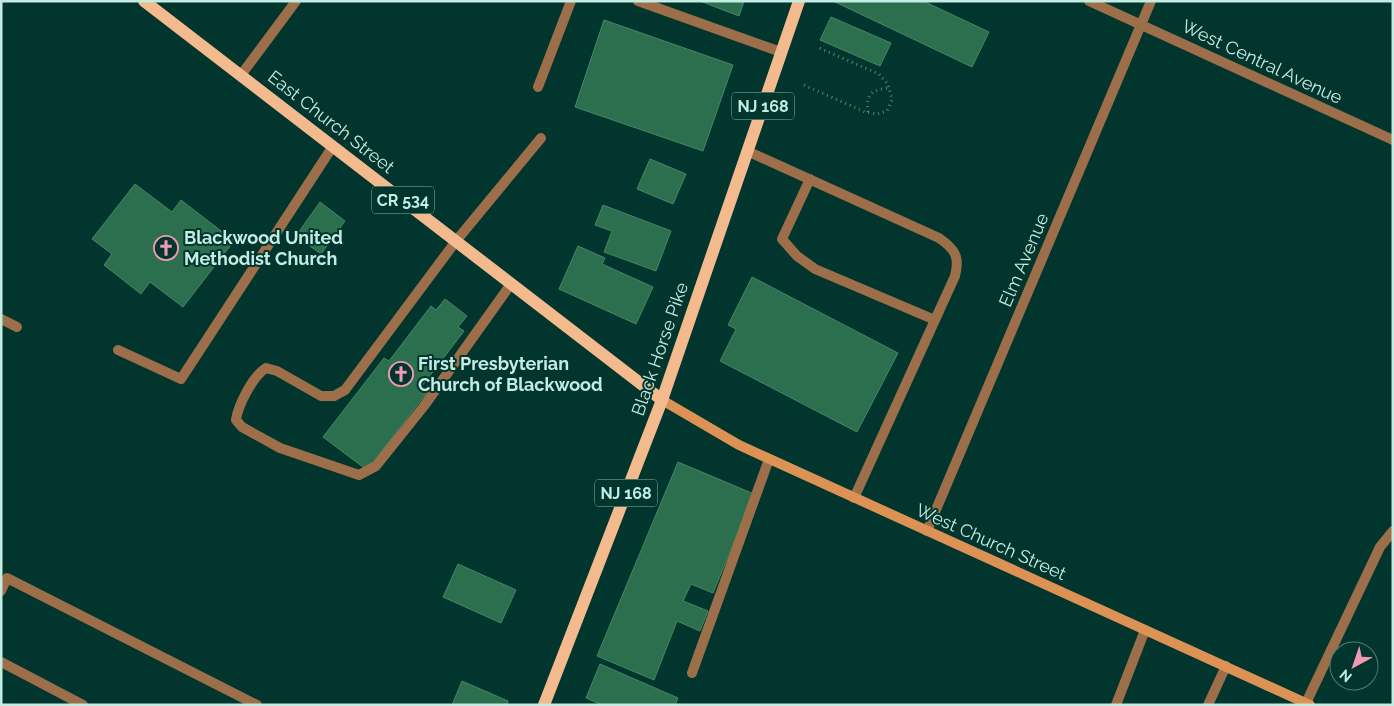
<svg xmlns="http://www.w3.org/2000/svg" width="1394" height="706" viewBox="0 0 1394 706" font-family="Raleway,sans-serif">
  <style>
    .building { fill: #2b6f4e; stroke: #458865 }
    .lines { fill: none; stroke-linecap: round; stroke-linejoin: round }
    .path { stroke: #55857c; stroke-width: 3; stroke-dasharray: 1 4; stroke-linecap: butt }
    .service { stroke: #9c6e49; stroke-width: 10 }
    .minor { stroke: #9c6e49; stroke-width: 10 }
    .secondary { stroke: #dc9254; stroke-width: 10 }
    .primary { stroke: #f3ba8d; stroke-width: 12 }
    .labels { text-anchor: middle; stroke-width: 4; stroke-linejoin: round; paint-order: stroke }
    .shield { fill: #01352d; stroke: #89b5ac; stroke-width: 1 }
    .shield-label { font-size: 16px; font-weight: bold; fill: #c3ece2 }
    .street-label { font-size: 18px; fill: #c3ece2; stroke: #01352d }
    .poi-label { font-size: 18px; font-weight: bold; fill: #c3ece2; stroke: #01352d; text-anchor: start }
  </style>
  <rect width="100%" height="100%" fill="#01352d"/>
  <path class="building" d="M700,1H744L739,16Z
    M833,1H923L989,32L972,67Z
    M831,17L891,43L880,66L820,40Z
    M604,20L733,65L703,151L575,107Z
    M650,159L686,174L673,204L637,189Z
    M135,184L172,212L181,200L234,241L183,307L150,282L141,294L104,265L112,254L92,239Z
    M320,202L345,221L321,254L296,236Z
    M603,205L671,231L656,271L604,252L612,231L595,225Z
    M578,246L605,258L602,264L653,287L636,324L559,289Z
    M752,277L898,353L857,432L720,361L736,329L728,325Z
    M445,299L467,316L458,327L464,331L422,386L428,391L367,470L323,437L384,358L389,361L431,306L436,310Z
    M678,462L754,494L713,593L691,584L683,601L708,611L700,631L677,621L654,680L597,656Z
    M458,564L516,590L501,623L443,597Z
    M600,664L678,698L675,705H602L586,698Z
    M462,681L508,701L507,705H452Z"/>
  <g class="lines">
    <path class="path" d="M804,85L865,112L877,114L887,111L892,100L888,84L879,74L817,47
      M868,112C866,94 871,90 889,88"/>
    <path class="service" d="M638,1L781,52
      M538,87L571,1
      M747,151L939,238C955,249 960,257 955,276L854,498
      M810,179L782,239L797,256L815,269L935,320
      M511,284L424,406L376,466L359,475L280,448L242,427L236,420C238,405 253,376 266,368L277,371L321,396H334L345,390L456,241L541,138
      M118,350L181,379L333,146
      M1,591L7,578L257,705
      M1,662L83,705
      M692,673L769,459
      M1306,703L1380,547L1393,531
      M1116,705L1145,630
      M1208,705L1226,666"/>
    <path class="minor" d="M1089,1L1393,140
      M241,75L296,1
      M1,319L17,327
      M927,531L1151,1"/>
    <path class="secondary" d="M662,400L739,445L1310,705"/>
    <path class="primary" d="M144,1L662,400
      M544,705L662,400L799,1"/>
  </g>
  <defs>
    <symbol id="church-ring" viewBox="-11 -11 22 22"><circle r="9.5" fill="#01352d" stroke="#f09ab5" stroke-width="1.5"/><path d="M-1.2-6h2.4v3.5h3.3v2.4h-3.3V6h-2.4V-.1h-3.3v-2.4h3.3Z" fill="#f09ab5"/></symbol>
  </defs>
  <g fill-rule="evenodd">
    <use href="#church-ring" x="152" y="234" width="28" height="28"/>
    <use href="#church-ring" x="387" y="360" width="28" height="28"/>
  </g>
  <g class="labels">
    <g class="shield">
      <rect x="732" y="92.5" width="62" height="27" rx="4"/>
      <rect x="372" y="186.5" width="62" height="27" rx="4"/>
      <rect x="595" y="479.5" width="62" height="27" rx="4"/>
    </g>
    <g class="shield-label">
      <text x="763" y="112">NJ 168</text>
      <text x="403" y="206">CR 534</text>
      <text x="626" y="499">NJ 168</text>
    </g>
    <g class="street-label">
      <text transform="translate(1262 62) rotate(25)" y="6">West Central Avenue</text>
      <text transform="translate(331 122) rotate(38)" y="6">East Church Street</text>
      <text transform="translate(1024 260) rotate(-67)" y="6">Elm Avenue</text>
      <text transform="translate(660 349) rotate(-71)" y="6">Black Horse Pike</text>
      <text transform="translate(991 542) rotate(24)" y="6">West Church Street</text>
    </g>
    <g class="poi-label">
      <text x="184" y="244">Blackwood United<tspan x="184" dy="21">Methodist Church</tspan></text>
      <text x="418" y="370">First Presbyterian<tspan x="418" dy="21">Church of Blackwood</tspan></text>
    </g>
  </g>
  <rect width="1394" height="706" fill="none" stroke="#c3ece2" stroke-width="5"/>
  <g transform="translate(1354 666) rotate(220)"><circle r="24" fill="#01352d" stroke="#4f7e75"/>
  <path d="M0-4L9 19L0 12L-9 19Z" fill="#f09ab5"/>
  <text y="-8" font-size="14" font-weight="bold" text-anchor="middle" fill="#c3ece2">N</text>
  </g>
</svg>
